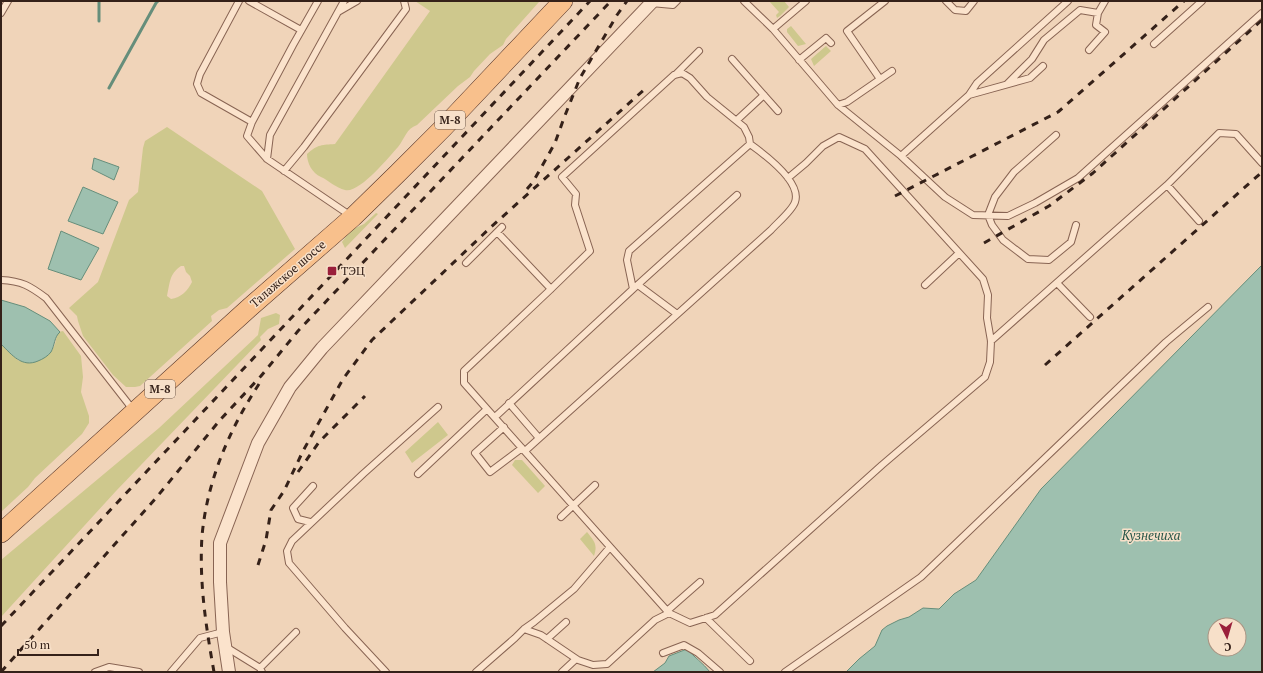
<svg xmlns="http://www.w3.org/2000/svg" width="1263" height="673" viewBox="0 0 1263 673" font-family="'PT Serif',serif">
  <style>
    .green { fill: #cec88d; fill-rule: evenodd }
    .water { fill: #9ec0af; stroke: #668e7b; fill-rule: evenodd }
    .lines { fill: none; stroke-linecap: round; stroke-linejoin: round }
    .stream { stroke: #668e7b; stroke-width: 3 }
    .service-casing { stroke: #886453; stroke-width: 8 }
    .minor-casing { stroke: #886453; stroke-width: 14 }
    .primary-casing { stroke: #543328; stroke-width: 20 }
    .service { stroke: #fbe3cc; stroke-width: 6 }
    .minor { stroke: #fbe3cc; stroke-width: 12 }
    .primary { stroke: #f8c08c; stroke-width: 19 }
    .rail { stroke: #352119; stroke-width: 3; stroke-dasharray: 7 7; stroke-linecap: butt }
    .poi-dot { fill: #9a1f3a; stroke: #f7e0c9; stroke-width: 1.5 }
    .labels { text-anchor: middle; stroke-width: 3; stroke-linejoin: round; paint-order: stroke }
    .shield { fill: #f7e0c9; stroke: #6f5a4e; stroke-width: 1 }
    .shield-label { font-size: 11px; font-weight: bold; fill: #352119 }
    .poi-label { font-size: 12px; fill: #352119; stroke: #f7e0c9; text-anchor: start }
    .street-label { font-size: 12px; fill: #352119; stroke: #f7e0c9 }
    .water-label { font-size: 13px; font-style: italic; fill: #275649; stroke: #f7e0c9 }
  </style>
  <rect width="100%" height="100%" fill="#f0d4b9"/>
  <path class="green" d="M415,1H539V2L506,39L503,45L490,54L474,71L470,77L458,86L417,125C406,129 405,138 398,147C389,157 359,194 345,190C336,188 328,180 321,177C312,173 307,163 307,154C318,144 322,145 335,144L430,11Z
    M769,1H779L780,2L784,1L789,7L780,16L777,18L776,15L779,12Z
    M791,26L806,44L798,46L787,32V29Z
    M826,46L831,51L814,66L811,59Z
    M167,127L262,191L295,249L227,308L219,310L211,316L212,321L140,386L135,387H126L113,375L83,336L78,321L77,316L69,308L98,282L129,200L138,192L143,148L145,141ZM181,266H184L186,272L190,276L192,282C188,290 181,298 171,299L167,296C170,283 169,274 181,266Z
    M376,213L378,214L345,248L342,242L351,230L364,224Z
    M276,313L280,315L279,324L268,329L260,337L261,340L116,491L1,617V560L159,428L258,335L261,318Z
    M63,331L81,356L83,377L81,392L89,416V423L82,434L35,478L28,487L1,512V344L19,361L50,353C52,350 54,347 55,344C57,338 56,332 63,331Z
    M438,422L448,435L412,463L405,452Z
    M515,460H522L545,486L538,493L512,465Z
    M587,532C594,541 598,544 594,556L580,539Z"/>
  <path class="water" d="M94,158L119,167L114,180L92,169Z
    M83,187L118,202L103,234L68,221Z
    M61,231L99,248L81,280L48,269Z
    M1262,265V672H846L859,659L875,646L882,630L887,626L899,620L909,617L923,608L939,609L954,594L976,580L1041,489ZM1215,625H1239V649H1215Z
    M1,300L25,307L50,321L60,332C54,337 55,345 51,352C48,356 43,359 38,361C22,368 12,355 1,344Z
    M687,649C694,657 703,663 710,672H653L665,663L669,656Z"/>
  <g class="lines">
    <path class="stream" d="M99,21V1
      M109,88L156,3L158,1"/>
    <defs>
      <path id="service" d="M239,1L200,74L197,84L201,93L252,122
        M249,1L301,30
        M318,1L293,45L252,122L247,136L267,159L351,216
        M744,1L773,29L838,105L901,156L945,197L973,215L1008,216L1035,203L1078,178L1262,13
        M946,1L955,10L966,11L974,1
        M651,3L673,5L677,1
        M338,12L357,1
        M1,13L8,1
        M773,29L806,1
        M1154,44L1202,1
        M1089,50L1105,32L1096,25L1098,13L1105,1
        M732,59L778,111
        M799,60L826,38L831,43
        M675,75L699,51
        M880,79L847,31L885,1
        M1007,84L1032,59L1044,40L1080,10L1098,13
        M969,95L977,83L1068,1
        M838,105L847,102L892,71
        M737,120L764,95
        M1056,135L1014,172L995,197L988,215L992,225L1003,240L1028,259L1049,260L1071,242L1076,225
        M901,156L969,95L1030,78L1043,66
        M267,159L270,135L344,1
        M284,171L304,147L406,9L404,1
        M1167,185L1199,221
        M497,232L551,289
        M466,263L502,227
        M1,280C22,281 30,286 46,298L134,411
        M1057,283L1090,317
        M638,285L677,314
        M925,285L958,254
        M633,289L737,195
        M991,341L1167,185L1219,133L1236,134L1262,163
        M509,403L539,438
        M495,417L633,289L627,260L629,251L750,144L749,137L744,127L707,97L690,78L682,73L674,75L562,177L576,194L575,205L590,251L551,289L464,371V383L487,409L669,613L690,623L715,615L882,465L985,377L990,362L991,341L987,318L988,295L983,279L865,149L839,137L823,146L806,163L788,178
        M504,427L475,453L490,472L522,448
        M525,451L771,230C777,223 792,211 795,202C802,182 764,154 750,144
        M418,474L487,409
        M561,517L595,485
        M310,522L298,519L293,508L313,486
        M667,611L700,582
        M706,618L750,661
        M524,629L541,635L578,660L593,665L607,664L655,620L669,613
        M547,639L566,622
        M226,647L260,668L262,672
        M663,653L684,645L698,653L720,672
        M260,668L296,632
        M95,672L109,667L139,672
        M171,672L200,638L223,632
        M386,672L345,628L289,563L287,551L292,541L363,474L438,407
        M476,672L515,638L524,629L534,622L574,589L610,547
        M562,672L576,659
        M785,672L921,577L1166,342L1208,307"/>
      <path id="minor" d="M229,672L223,632L220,582V543L258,443L290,387L322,348L653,1"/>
      <path id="primary" d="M1,533L249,308L353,217L398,173L444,127L563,1"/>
    </defs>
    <use href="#service" class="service-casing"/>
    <use href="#minor" class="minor-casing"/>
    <use href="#primary" class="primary-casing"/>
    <use href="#service" class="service"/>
    <use href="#minor" class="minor"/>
    <use href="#primary" class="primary"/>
    <path class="rail" d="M527,189L533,182L555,143L564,118L580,78L617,15L627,1
      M895,196L1058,112L1184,1
      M984,243L1049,206L1093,173L1262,20
      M1045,365L1262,172
      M298,472L319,442L365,396
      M258,565L266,540L271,510L284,491L303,451L343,379L372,340L491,227L646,88
      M1,626L590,1
      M1,672L156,498L220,420L261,376L298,331L611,1
      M214,672C206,627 199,582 202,536C207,481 229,430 259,384"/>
  </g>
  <rect class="poi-dot" x="327" y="266" width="10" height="10" rx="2"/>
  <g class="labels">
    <g class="shield">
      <rect x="435" y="111" width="30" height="18" rx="3"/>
      <rect x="145" y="380" width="30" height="18" rx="3"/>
    </g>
    <g class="shield-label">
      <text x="450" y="124">М-8</text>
      <text x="160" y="393">М-8</text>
    </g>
    <g class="poi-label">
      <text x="341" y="275">ТЭЦ</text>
    </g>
    <g class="street-label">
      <text transform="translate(288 274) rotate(-41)" y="4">Талажское шоссе</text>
    </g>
    <g class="water-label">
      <text x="1151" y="540">Кузнечиха</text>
    </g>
  </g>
  <rect width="1263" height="673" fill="none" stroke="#352119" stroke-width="4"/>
  <g transform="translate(1227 637) rotate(175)"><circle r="19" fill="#f7e0c9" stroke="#a99483"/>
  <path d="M0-3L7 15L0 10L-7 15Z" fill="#9a1f3a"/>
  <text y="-6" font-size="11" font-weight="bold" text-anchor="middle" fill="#352119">С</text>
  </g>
  <path d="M18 649v6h80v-6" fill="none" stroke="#352119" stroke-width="2"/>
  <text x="24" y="649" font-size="12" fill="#352119" stroke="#f7e0c9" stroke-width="3" paint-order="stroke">50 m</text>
</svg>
